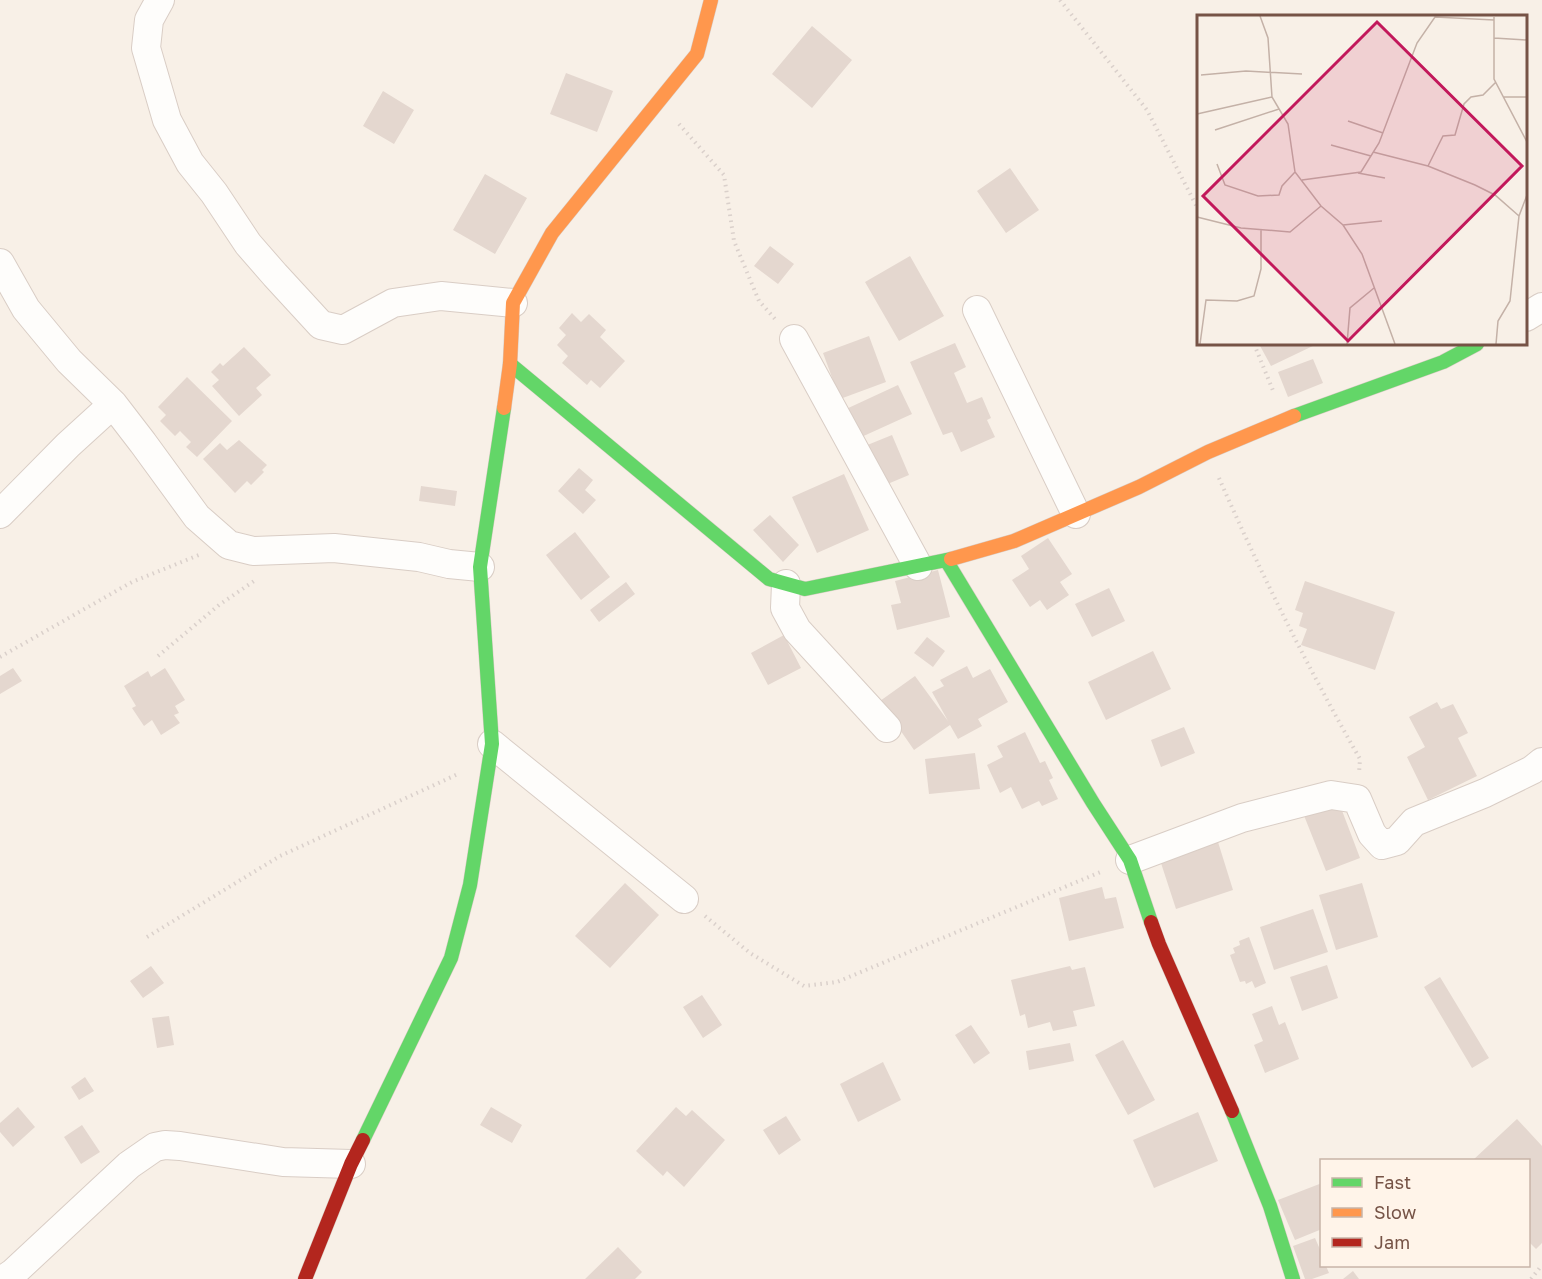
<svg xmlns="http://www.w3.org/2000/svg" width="1542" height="1279" viewBox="0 0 1542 1279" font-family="'Golos Text',sans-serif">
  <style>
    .building { fill: #e4d7cf }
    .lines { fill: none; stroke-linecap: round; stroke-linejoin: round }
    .street-casing { stroke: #d9cdc5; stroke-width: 30 }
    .fast-casing { stroke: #d8cbc4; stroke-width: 15 }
    .slow-casing { stroke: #d8cbc4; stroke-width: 15 }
    .jam-casing { stroke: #d8cbc4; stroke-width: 15 }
    .path { stroke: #dad0cb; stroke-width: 4; stroke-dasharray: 1.5 4.5; stroke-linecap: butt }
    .street { stroke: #fefdfb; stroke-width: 28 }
    .fast { stroke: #63d668; stroke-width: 14 }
    .slow { stroke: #ff974d; stroke-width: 14 }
    .jam { stroke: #b3261e; stroke-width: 14 }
    .inset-road { fill: none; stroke: #c4b1a7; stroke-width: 1.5 }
    .view { fill: #c2185b; fill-opacity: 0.15; stroke: #c2185b; stroke-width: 3 }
    .inset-edge { fill: none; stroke: #765346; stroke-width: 3 }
  </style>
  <rect width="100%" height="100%" fill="#f8f0e7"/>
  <path class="building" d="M812,26L852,60L812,108L772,74Z
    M566,73L613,91L597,132L550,114Z
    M383,91L414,110L394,144L363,126Z
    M1010,168L1039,210L1006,233L977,191Z
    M485,174L527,198L495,254L453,230Z
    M770,246L794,264L778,284L754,266Z
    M910,256L944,316L899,341L865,282Z
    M572,313L581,322L589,314L606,330L600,337L625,361L600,388L591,380L587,385L562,363L568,356L557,345L566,335L559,328Z
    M869,336L886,382L840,399L823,353Z
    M955,343L966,367L954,373L967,403L982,397L991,418L987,420L995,437L961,452L952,432L943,435L910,362Z
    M1259,344H1317L1271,366Z
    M244,347L271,375L256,388L262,395L239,416L212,386L219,380L211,372L220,363L223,366Z
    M1313,359L1323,383L1288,397L1278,372Z
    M187,377L232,421L197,457L186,447L191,442L180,431L175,436L160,421L166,415L158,407Z
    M898,385L912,414L857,439L844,410Z
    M892,435L909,475L878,488L860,448Z
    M239,440L267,465L262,470L264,472L251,485L247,481L235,493L203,459L220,443L227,450Z
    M579,468L593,480L585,490L596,500L583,514L558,491Z
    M844,474L869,530L817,553L792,497Z
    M421,486L457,491L455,506L419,501Z
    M770,515L799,545L783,562L753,530Z
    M575,532L610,577L581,600L546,555Z
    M1048,538L1072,574L1060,582L1069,595L1047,610L1040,600L1030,607L1012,580L1029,569L1021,556Z
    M938,570L950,617L897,630L891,605L901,603L895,581Z
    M1305,581L1395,612L1375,670L1301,645L1307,629L1299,626L1303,613L1295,610Z
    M626,582L635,594L599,622L590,610Z
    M1109,588L1125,621L1092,637L1075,604Z
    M784,635L801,668L768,685L751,653Z
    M927,637L945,651L933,667L914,653Z
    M1153,651L1171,689L1106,720L1088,682Z
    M967,666L973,678L990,669L1008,702L978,719L982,726L958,739L950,725L914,750L880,701L915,676L948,721L932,692L944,686L940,680Z
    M13,668L22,681L0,694V676Z
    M165,668L185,700L175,706L179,713L174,715L180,723L161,735L152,720L144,726L132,708L136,706L124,686L148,671L151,677Z
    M1437,702L1441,709L1453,704L1468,733L1458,738L1477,776L1428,800L1407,757L1425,747L1409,717Z
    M1184,727L1195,753L1161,767L1151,740Z
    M1025,732L1040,763L1045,761L1053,778L1049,780L1058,799L1042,806L1039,801L1022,809L1011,787L1000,793L987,765L1003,757L997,746Z
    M975,753L980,789L929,794L925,759Z
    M1338,800L1360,858L1326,871L1303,813Z
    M1218,842L1233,890L1176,909L1160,860Z
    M625,883L659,915L610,968L575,936Z
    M1362,883L1378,937L1336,950L1319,895Z
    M1102,887L1105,899L1116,897L1124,928L1069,941L1059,898Z
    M1313,909L1328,952L1274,970L1260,927Z
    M1249,937L1266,983L1255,988L1252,981L1246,984L1245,981L1240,982L1230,955L1235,953L1233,948L1240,945L1239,941Z
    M1327,965L1338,998L1302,1011L1290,977Z
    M151,966L164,983L143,998L130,981Z
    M1070,966L1072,970L1085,967L1095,1006L1073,1011L1077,1026L1053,1031L1050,1022L1028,1028L1025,1014L1020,1016L1011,980Z
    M1440,977L1489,1058L1472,1068L1424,987Z
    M702,995L722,1025L703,1038L683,1007Z
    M1272,1006L1279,1025L1285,1022L1299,1059L1265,1073L1254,1045L1263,1041L1252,1014Z
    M169,1016L174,1045L157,1048L152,1018Z
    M971,1025L990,1053L974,1064L955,1035Z
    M1123,1040L1155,1100L1128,1115L1095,1055Z
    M1070,1043L1074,1061L1029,1070L1026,1051Z
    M883,1062L901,1100L858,1122L840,1084Z
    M85,1077L94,1091L79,1100L71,1087Z
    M18,1107L35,1127L13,1147L0,1132V1123Z
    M491,1107L522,1125L512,1143L480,1125Z
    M676,1107L686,1116L692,1110L725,1140L684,1187L667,1171L663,1176L636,1151Z
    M1198,1112L1218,1161L1154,1188L1133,1140Z
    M786,1116L801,1140L779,1155L763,1130Z
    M1517,1119L1542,1146V1243L1536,1249L1528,1241V1160H1473Z
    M82,1125L100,1152L81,1164L64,1137Z
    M1322,1183V1229L1295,1240L1278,1200Z
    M1315,1238L1322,1254V1266H1326L1329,1273L1312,1279H1305L1293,1246Z
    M618,1247L642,1272L635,1279H585Z
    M1353,1271L1359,1279H1343Z"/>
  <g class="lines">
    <defs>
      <path id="street" d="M160,0L149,20L146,48L167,120L190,163L214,193L248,244L275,275L321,325L343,330L393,303L441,296L513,303
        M0,263L26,309L69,361L113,404L143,443L197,517L229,545L253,551L334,548L419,557L449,564L480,567
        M977,310L1076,514
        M1526,317L1542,307
        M794,339L918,566
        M0,514L68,445L113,404
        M786,584L785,608L797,630L887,728
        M492,744L684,899
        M1130,860L1242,818L1331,795L1357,799L1372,834L1382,845L1397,841L1414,822L1485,793L1532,770L1542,762
        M4,1279L13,1273L129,1165L155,1147L165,1145L180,1146L283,1162L351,1164"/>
      <path id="fast" d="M510,364L769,579L805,589L951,559
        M1294,416L1443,362L1477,344
        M946,560L1093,803L1130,860L1151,922
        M1232,1111L1270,1206L1293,1279
        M363,1140L451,958L470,885L492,744L480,567L504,408"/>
      <path id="slow" d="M504,408L510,364L513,303L552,233L697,54L711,0
        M951,559L1014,541L1139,487L1208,452L1294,416"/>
      <path id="jam" d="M1151,922L1159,944L1232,1111
        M305,1279L351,1164L363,1140"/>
    </defs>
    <use href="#street" class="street-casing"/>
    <use href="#fast" class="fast-casing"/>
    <use href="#slow" class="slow-casing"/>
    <use href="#jam" class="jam-casing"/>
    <path class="path" d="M1060,0L1147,110L1198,209
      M679,124L724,175L734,241L759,301L775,319
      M1254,344L1274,393
      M1219,478C1261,574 1308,668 1360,759L1359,773
      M158,656L219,605L257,579
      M0,657L132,582L199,555
      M705,916L750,953L804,986L837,982L1103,871
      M147,937L280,856L458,774
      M1531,1279L1542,1265"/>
    <use href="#street" class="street"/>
    <use href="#fast" class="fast"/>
    <use href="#slow" class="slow"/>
    <use href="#jam" class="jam"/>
  </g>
  <g transform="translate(1197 15)">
    <rect width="330" height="330" fill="#f8f0e7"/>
    <path class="inset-road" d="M63,1L71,23L75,82L91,109L98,157L124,191L146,210L165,239L198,329M297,2V64L330,127M297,23L330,25M4,60L49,56L105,59M306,82H330M0,99L75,82M151,106L186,118M18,115L82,94M134,130L174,141M176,137L231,151L278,170L298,180L322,201M20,149L28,170L61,181L82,180L85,171L98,157M231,151L246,121L258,120L267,89L274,82L286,80L299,67M161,158L188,163M105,165L164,157L182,128L220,28L238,2L297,5M0,202L44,213L93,217L124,191M146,210L185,206M3,329L9,285L40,286L57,281L64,254V214M150,329L153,293L177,273M299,329L301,306L313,286L322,201L330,180"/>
    <path class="view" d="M180,7L325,151L151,326L6,181Z"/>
    <rect width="330" height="330" class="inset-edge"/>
  </g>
  <rect x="1320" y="1159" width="210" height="108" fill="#fff4e9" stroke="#c8b4a8" stroke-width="1.5"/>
  <rect x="1332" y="1178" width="30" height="9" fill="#63d668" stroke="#c8b4a8" stroke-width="1.5"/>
  <text x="1374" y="1189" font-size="18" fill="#765346">Fast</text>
  <rect x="1332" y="1208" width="30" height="9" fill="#ff974d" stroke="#c8b4a8" stroke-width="1.5"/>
  <text x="1374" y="1219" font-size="18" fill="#765346">Slow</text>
  <rect x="1332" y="1238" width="30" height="9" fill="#b3261e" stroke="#c8b4a8" stroke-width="1.5"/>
  <text x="1374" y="1249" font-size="18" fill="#765346">Jam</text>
</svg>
